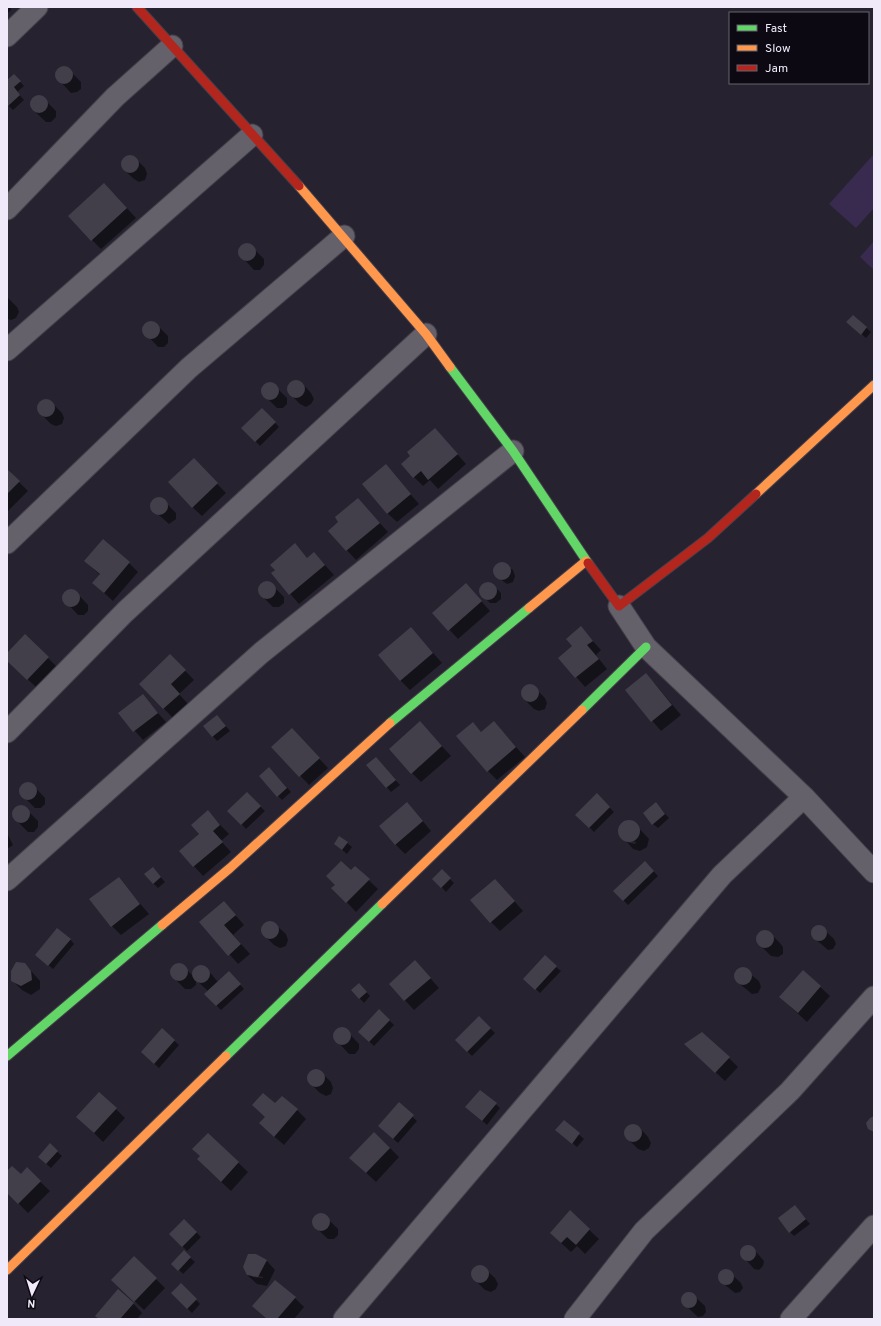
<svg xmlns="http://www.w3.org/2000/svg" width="881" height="1326" viewBox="0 0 881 1326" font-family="Overpass,sans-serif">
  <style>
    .pitch { fill: #392a4f }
    .shadow { fill: #0007; fill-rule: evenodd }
    .building { fill: #433f4a }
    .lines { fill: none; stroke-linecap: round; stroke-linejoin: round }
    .street-casing { stroke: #45404b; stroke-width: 23 }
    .fast-casing { stroke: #45404b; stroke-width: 11 }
    .slow-casing { stroke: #45404b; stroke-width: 11 }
    .jam-casing { stroke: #45404b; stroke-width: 11 }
    .street { stroke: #65616b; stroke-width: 21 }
    .fast { stroke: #63d668; stroke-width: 9 }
    .slow { stroke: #ff974d; stroke-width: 9 }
    .jam { stroke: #b3261e; stroke-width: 9 }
  </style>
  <rect width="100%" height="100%" fill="#27222f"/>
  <path class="pitch" d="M873,155L874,208L856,228L829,204Z
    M874,241V270L860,257Z"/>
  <path class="shadow" d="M7,7H11V10L7,14Z
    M61,68H67L81,82V89L77,92L71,93L57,78V72Z
    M14,75L24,86L17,92L24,100L13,110L7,104V81Z
    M36,97H42L56,111V117L51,122H46L31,108V101Z
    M130,156L136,159L145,168L147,174L145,180L139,182L134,179L124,170L122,164L124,158Z
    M114,194L136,218L101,249L92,240Z
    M244,245H250L264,259V265L260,270H254L240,255V249Z
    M7,297L17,307L19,312L16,318L11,320L7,319Z
    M853,316L871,332L866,338L852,326Z
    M148,322H154L168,336V343L164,347H158L144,332V327Z
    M296,381L302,383L311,393L314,399L311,404L306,407L300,404L291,395L288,389L291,383Z
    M267,384H273L287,398V404L283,408H277L263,394V388Z
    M46,400L52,403L62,413L64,418L62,424L56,426L51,424L41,414L39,408L41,403Z
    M262,409L279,427L260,446L243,428Z
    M444,439L466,464L438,489L430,480L423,486L414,477Z
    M386,466L419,504L397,522L387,513Z
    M203,469L226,493L202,516L192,507Z
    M7,470L28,491L7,512Z
    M156,499H162L176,513V519L169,524L152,509V503Z
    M358,499L388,532L356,560L329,531L340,522Z
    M295,545L308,559L314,553L334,575L299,604L272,573Z
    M85,561L129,563L138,572L113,601L103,592L100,575Z
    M502,563L513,570L515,576L513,582L507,584L497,577L494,571L497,566Z
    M264,583H270L284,597V603L279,607H273L259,593V587Z
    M485,584H492L501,593V599L496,603H490L481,594V588Z
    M68,590H74L88,605V611L84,615H78L64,600V594Z
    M475,594L490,611L458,639L434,613Z
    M411,628L442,663L410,690L400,680Z
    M581,628L601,650L596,655L607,669L585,687L560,658L573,646Z
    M7,654L48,658L57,667L37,688L7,660Z
    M170,655L194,680L179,694L188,704L173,718L140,684Z
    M655,684L681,715L661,731L626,690Z
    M530,685L535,688L545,698L547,703L545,709L539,711L534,709L524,699L522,693L524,688Z
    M142,695L166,722L143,740L120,714Z
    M221,720L230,731L217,741L204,726Z
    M494,722L525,757L497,780L488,771L473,723L482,733Z
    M429,732L451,756L421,782L412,773Z
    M301,739L328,768L309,785L273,747Z
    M380,763L400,785L391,792L367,765Z
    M273,772L291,792L282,800L278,796Z
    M25,783H31L45,798V804L41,808H35L20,793L21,787Z
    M247,794L265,811L246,829L229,811Z
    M597,795L614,812L594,832L577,815Z
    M18,807H24L38,821V827L34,832H28L14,818V811Z
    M660,808L669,818L658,828L653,824Z
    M208,812L229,834L221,841L231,852L203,876L180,851L200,834Z
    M416,813L431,831L405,854L395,844Z
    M627,821L634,823L649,839L647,847L640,851L633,849L619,833L620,825ZM627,840L636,842L635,844L627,842Z
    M7,833L13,845L7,849Z
    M347,843L352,847L347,854L335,844Z
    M645,862L658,876L628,905L614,891Z
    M355,867L378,889L356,912L333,888Z
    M442,871L454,883L446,892L434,879Z
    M157,873L165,882L158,888L153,883Z
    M118,878L149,914L121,935L112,926Z
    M504,889L523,911L500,931L491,922Z
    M224,902L244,925L233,935L250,954L238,964L201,922Z
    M270,922L276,925L286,934L288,940L286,946L280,948L274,945L265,936L262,930L265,924Z
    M820,926L834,939L836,944L833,949L828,950L813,937L812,932L815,927Z
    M763,932L770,933L779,942L783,947V954L778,957L771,956L762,947L758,942L759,935Z
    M70,939L74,944L53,969L41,959Z
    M25,964L40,981V989L31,995L22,990L12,980Z
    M176,965H182L193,976L196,969L201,966L207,969L218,982L233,977L244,989L221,1010L205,994L208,991L196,980V985L191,989H185L171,975V969Z
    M556,967L561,971L540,993L525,979Z
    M744,969L759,981L761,987L758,993L752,994L736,981L735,975L738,970Z
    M424,971L439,988L414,1010L390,984Z
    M803,971L830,996L807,1022L780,997Z
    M359,984L370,996L364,1003L352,990Z
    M379,1010L394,1025L374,1046L359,1032Z
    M479,1017L495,1033L472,1056L456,1040Z
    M339,1029H345L359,1044V1049L355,1054H349L335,1039V1033Z
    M162,1030L179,1045L159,1068L146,1056Z
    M695,1053L729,1058L738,1067L725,1081Z
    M316,1070L322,1073L331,1082L333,1088L331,1094L326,1096L320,1093L310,1083L308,1078L310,1072Z
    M480,1091L500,1108L487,1125L471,1111Z
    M399,1104L417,1121L398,1143L383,1130Z
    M116,1109L125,1118L103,1142L87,1126Z
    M297,1110L306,1119L284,1145L269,1132Z
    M564,1121L584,1139L577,1147L561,1134Z
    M633,1125L639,1127L648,1137L651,1143L649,1148L644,1151L638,1149L628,1139L625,1134L627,1128Z
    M208,1134L248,1172L231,1191L207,1169L201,1156Z
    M50,1145L62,1156L51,1168L43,1161Z
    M390,1148L399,1157L376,1182L360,1167Z
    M27,1169L50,1191L28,1213L7,1192V1172L21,1175Z
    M795,1206L810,1224L794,1236L790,1232Z
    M570,1212L599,1239L585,1254L577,1246L571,1252L560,1242Z
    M318,1215H324L338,1229V1235L334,1239H328L313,1225L314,1219Z
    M184,1220L201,1237L187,1251L171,1234Z
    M746,1246L751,1247L758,1254L749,1259V1262L758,1254L764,1261L763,1266L759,1270L754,1269L741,1254L742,1249Z
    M184,1252L195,1262L183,1274L173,1264Z
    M266,1260L275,1270L267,1286L257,1284L247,1275ZM252,1275L263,1277V1278L252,1277Z
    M480,1267L485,1269L495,1278L498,1284L496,1289L491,1292L485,1290L475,1280L472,1275L474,1269Z
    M727,1270L741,1283L743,1288L740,1292L735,1293L720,1281L719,1275L722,1271Z
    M156,1279L165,1288L144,1310L122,1289Z
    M181,1284L200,1304L192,1313L172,1293Z
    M691,1293L705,1306L706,1312L703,1316L698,1317L684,1304L682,1299L685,1295Z
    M295,1298L304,1307L294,1319H267Z
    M133,1303L142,1313L137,1319H99Z"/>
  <path class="building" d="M55 75a9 9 0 1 1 18 0a9 9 0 1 1-18 0Z
    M14,74L21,81L14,87L20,95L8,106L7,80Z
    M30 104a9 9 0 1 1 18 0a9 9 0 1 1-18 0Z
    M121 164a9 9 0 1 1 18 0a9 9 0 1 1-18 0Z
    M104,183L127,208L91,241L68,216Z
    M238 252a9 9 0 1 1 18 0a9 9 0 1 1-18 0Z
    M853,315L867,327L861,335L846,322Z
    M142 330a9 9 0 1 1 18 0a9 9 0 1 1-18 0Z
    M287 389a9 9 0 1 1 18 0a9 9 0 1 1-18 0Z
    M261 391a9 9 0 1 1 18 0a9 9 0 1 1-18 0Z
    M37 408a9 9 0 1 1 18 0a9 9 0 1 1-18 0Z
    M262,408L276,422L255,442L241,428Z
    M435,428L458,454L428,480L421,471L413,478L401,464L410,456L407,452Z
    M194,458L218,483L192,508L168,482Z
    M386,464L411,494L387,514L362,484Z
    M7,469L20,481L7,494Z
    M150 506a9 9 0 1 1 18 0a9 9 0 1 1-18 0Z
    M358,498L380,523L346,551L328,531L338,522L335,517Z
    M103,539L130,562L104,593L92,583L100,574L84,561Z
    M295,543L307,558L314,552L325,565L289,595L271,573L275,570L270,565Z
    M493 571a9 9 0 1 1 18 0a9 9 0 1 1-18 0Z
    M258 590a9 9 0 1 1 18 0a9 9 0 1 1-18 0Z
    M479 591a9 9 0 1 1 18 0a9 9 0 1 1-18 0Z
    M466,583L482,601L448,631L432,613Z
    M62 598a9 9 0 1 1 18 0a9 9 0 1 1-18 0Z
    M581,626L593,641L587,645L599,659L575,678L558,658L572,646L566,639Z
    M411,627L433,653L400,681L378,655Z
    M25,634L49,657L27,680L7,661V653Z
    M170,654L186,670L171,684L180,694L163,709L139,684Z
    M646,673L672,705L651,722L625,690Z
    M521 693a9 9 0 1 1 18 0a9 9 0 1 1-18 0Z
    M143,694L158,713L133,732L118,713Z
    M217,715L226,726L212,737L203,726Z
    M420,721L442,746L411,774L389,749Z
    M494,721L516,747L487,772L456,736L473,722L481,732Z
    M292,728L320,758L299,777L271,747Z
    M376,757L396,780L386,788L366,765Z
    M269,767L287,788L277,797L259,776Z
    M19 791a9 9 0 1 1 18 0a9 9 0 1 1-18 0Z
    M247,792L261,806L241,825L227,811Z
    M597,793L610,807L589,828L575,815Z
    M407,802L423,821L395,845L379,826Z
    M656,802L665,814L652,825L643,813Z
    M12 814a9 9 0 1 1 18 0a9 9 0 1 1-18 0Z
    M208,810L220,825L213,831L223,842L193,867L179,851L199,834L191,825Z
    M618 831a11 11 0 1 1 22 0a11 11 0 1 1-22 0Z
    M339,836L348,842L342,850L334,844Z
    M341,861L351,870L355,866L370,879L346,903L331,888L335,885L326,876Z
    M645,861L654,871L623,901L613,891Z
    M153,867L161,877L153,884L144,874Z
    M442,869L451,878L441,888L432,879Z
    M119,877L140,904L111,927L89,899Z
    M495,879L515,901L490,923L470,900Z
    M224,901L236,915L224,925L241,944L228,956L199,922Z
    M261 930a9 9 0 1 1 18 0a9 9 0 1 1-18 0Z
    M811 933a8 8 0 1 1 16 0a8 8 0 1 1-16 0Z
    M57,928L71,939L48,966L35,955Z
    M756 939a9 9 0 1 1 18 0a9 9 0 1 1-18 0Z
    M545,955L557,966L535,990L523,979Z
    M415,960L431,978L404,1001L389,984Z
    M16,962L25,963L31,971L32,980L21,986L11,981V971Z
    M170 972a9 9 0 1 1 18 0a9 9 0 1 1-18 0Z
    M192 974a9 9 0 1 1 18 0a9 9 0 1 1-18 0Z
    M734 976a9 9 0 1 1 18 0a9 9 0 1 1-18 0Z
    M803,970L821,986L798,1013L779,997Z
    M229,971L241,984L216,1006L204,994Z
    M359,983L367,992L359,999L351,990Z
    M379,1009L390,1020L369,1042L358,1032Z
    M479,1016L491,1028L467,1052L455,1040Z
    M333 1036a9 9 0 1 1 18 0a9 9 0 1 1-18 0Z
    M162,1028L175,1040L154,1064L141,1052Z
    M702,1032L730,1057L715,1073L684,1044Z
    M307 1078a9 9 0 1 1 18 0a9 9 0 1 1-18 0Z
    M480,1090L497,1103L482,1121L465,1107Z
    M99,1092L117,1108L94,1133L76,1117Z
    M263,1093L275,1103L282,1096L298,1109L274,1137L259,1123L265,1117L252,1105Z
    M399,1102L414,1115L393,1139L378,1126Z
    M874,1116V1132L868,1129L866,1123L870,1118Z
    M564,1120L580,1133L572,1144L555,1130Z
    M624 1133a9 9 0 1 1 18 0a9 9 0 1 1-18 0Z
    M374,1132L390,1148L366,1173L349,1158Z
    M208,1133L239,1162L221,1182L197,1159L200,1156L192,1149Z
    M50,1143L58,1151L46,1164L38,1157Z
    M12,1166L21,1174L27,1167L41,1181L18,1204L7,1193V1171Z
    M795,1205L806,1219L789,1233L778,1218Z
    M570,1210L590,1229L576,1245L567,1237L561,1243L550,1233Z
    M312 1222a9 9 0 1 1 18 0a9 9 0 1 1-18 0Z
    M184,1219L197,1232L182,1247L169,1234Z
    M740 1253a8 8 0 1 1 16 0a8 8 0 1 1-16 0Z
    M184,1250L191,1257L178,1271L171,1264Z
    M248,1254H256L267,1260L258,1277L247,1275L243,1267Z
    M134,1256L157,1278L134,1302L111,1280Z
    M471 1274a9 9 0 1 1 18 0a9 9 0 1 1-18 0Z
    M718 1277a8 8 0 1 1 16 0a8 8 0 1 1-16 0Z
    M275,1280L296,1297L277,1319H267L252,1306Z
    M181,1283L197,1299L187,1309L171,1293Z
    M118,1289L134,1303L120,1319H99L95,1316Z
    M681 1300a8 8 0 1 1 16 0a8 8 0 1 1-16 0Z"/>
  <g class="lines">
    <defs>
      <path id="street" d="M7,36L37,7
        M7,209L115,97L172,46
        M7,350L252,135
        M7,543L189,368L344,236
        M619,606L646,647L804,797L874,872
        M7,732L125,612L426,334
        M7,880L261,653L513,451
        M344,1319L722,875L804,797
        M575,1319L644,1231L790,1091L874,997
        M791,1319L874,1226"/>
      <path id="fast" d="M450,367L513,451L588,563
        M582,710L646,647
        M390,723L529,608
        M7,1056L162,925
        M226,1056L382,904"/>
      <path id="slow" d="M299,186L426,334L450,367
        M756,494L874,385
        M529,608L586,561
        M382,904L582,710
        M162,925L230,868L390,723
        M7,1270L226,1056"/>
      <path id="jam" d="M137,7L299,186
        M588,563L619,606L708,538L756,494"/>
    </defs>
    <use href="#street" class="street-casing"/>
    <use href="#fast" class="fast-casing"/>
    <use href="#slow" class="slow-casing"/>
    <use href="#jam" class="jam-casing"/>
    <use href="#street" class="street"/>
    <use href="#fast" class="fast"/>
    <use href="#slow" class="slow"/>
    <use href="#jam" class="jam"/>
  </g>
  <rect width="881" height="1326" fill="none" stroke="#efe9f9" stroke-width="16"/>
  <rect x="729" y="12" width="140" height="72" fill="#0d0913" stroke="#67636f"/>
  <rect x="737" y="25" width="20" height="6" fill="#63d668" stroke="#67636f"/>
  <text x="765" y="32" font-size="12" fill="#efe9f9">Fast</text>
  <rect x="737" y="45" width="20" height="6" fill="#ff974d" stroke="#67636f"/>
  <text x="765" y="52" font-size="12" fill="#efe9f9">Slow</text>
  <rect x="737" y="65" width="20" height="6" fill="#b3261e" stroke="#67636f"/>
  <text x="765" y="72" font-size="12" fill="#efe9f9">Jam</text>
  <g transform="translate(32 1294) rotate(184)" stroke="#0d0913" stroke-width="3" paint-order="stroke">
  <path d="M0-3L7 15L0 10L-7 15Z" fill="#efe9f9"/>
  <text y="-6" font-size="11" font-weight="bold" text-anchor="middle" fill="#efe9f9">N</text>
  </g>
</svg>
